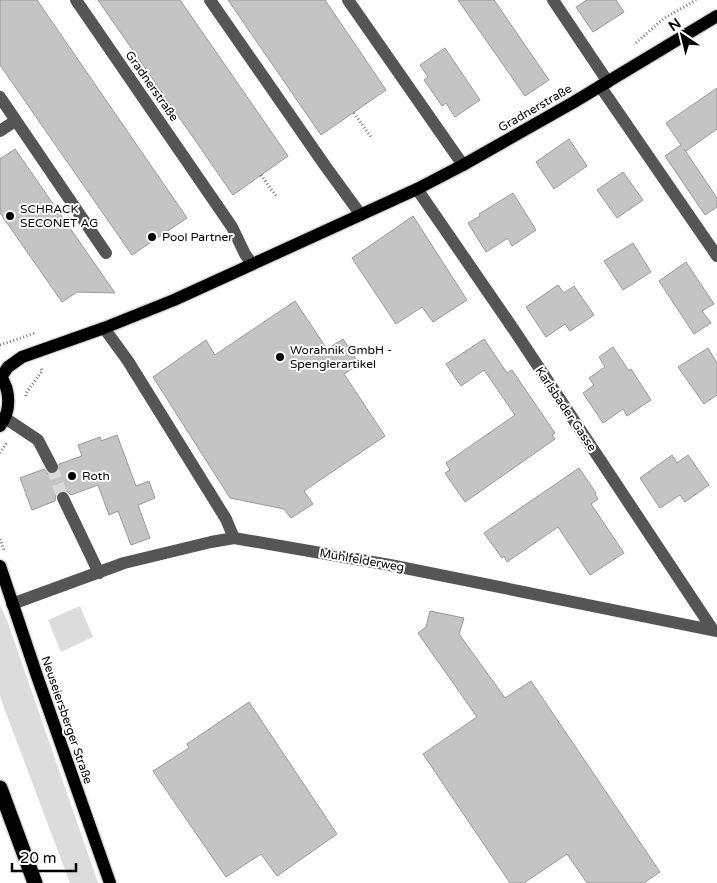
<svg xmlns="http://www.w3.org/2000/svg" width="717" height="883" viewBox="0 0 717 883" font-family="'Varela Round',sans-serif">
  <style>
    .green { fill: #dcdcdc }
    .building { fill: #c4c4c4; stroke: #999 }
    .lines { fill: none; stroke-linecap: round; stroke-linejoin: round }
    .minor-tunnel { stroke: #d9d9d9; stroke-width: 12; stroke-dasharray: 12 6; stroke-linecap: butt }
    .major-casing { stroke: #dbdbdb; stroke-width: 15 }
    .highway-casing { stroke: #dbdbdb; stroke-width: 18 }
    .path { stroke: #777; stroke-width: 3; stroke-dasharray: 1 2.5; stroke-linecap: butt }
    .minor { stroke: #555; stroke-width: 12 }
    .major { stroke: #000; stroke-width: 12 }
    .highway { stroke: #000; stroke-width: 15 }
    .poi-dot { fill: #000; stroke: #fff; stroke-width: 2 }
    .labels { text-anchor: middle; stroke-width: 4; stroke-linejoin: round; paint-order: stroke }
    .street-label { font-size: 12px; fill: #000; stroke: #fff }
    .poi-label { font-size: 12px; fill: #000; stroke: #fff; text-anchor: start }
  </style>
  <rect width="100%" height="100%" fill="#fff"/>
  <path class="green" d="M0,605L7,620L98,883H70L0,697Z
    M80,606L93,637L61,652L48,620Z"/>
  <path class="building" d="M0,0H37L187,218L132,255L0,65Z
    M98,0H180L288,156L233,195Z
    M228,0H325L386,90L321,135Z
    M458,0H494L549,80L525,96Z
    M587,0H616L624,12L593,32L576,7Z
    M445,48L480,100L455,117L446,103L442,106L424,80L428,77L420,65Z
    M717,88V129L686,151L684,149L717,198V207L705,215L665,156L681,145L666,123Z
    M569,139L587,166L554,189L536,162Z
    M15,149L115,293L77,292L62,302L0,213V159Z
    M623,172L643,200L617,218L597,190Z
    M513,193L536,230L512,246L508,238L486,252L468,223L480,216L479,214Z
    M413,216L467,300L433,322L422,307L396,324L352,258Z
    M633,243L651,272L623,290L604,261Z
    M686,262L714,304L702,311L711,323L694,334L659,281Z
    M558,285L564,293L574,286L594,315L570,331L565,324L546,337L526,307Z
    M295,301L327,349L343,339L359,364L344,374L385,436L304,491L313,504L291,518L284,509L230,498L153,377L206,340L215,355Z
    M484,339L507,373L512,370L555,433L552,435L555,439L465,502L445,473L450,470L446,463L515,415L484,370L461,386L446,364Z
    M613,347L629,371L631,369L651,400L627,416L623,409L603,423L583,393L594,385L589,378L605,367L599,357Z
    M708,348L717,363V395L704,404L678,367Z
    M117,435L136,486L149,481L155,498L138,505L150,538L131,545L118,511L109,515L98,485L71,495L67,491H60L56,494L55,501L32,510L20,478L44,469L48,474H55L59,471V464L82,456L78,445L100,437L101,441Z
    M672,455L677,463L688,455L709,485L685,502L680,495L660,508L640,478Z
    M579,468L596,493L595,494L598,499L591,504L624,553L590,575L558,527L507,562L504,556L502,558L484,533Z
    M430,611L464,618L459,634L505,698L531,681L660,872L644,883H587L567,854L524,883H510L423,754L477,717L418,633L426,627Z
    M249,702L337,834L277,876L261,854L226,877L153,771L189,748L187,744Z"/>
  <g class="lines">
    <path class="minor-tunnel" d="M52,467L63,498"/>
    <defs>
      <path id="major" d="M0,375C11,391 11,411 0,426
        M1,377L8,367L22,357L104,328L174,300L417,189L463,165L574,102L717,16
        M0,566L37,676L110,883"/>
      <path id="highway" d="M0,788L35,883"/>
    </defs>
    <use href="#major" class="major-casing"/>
    <use href="#highway" class="highway-casing"/>
    <path class="path" d="M636,43L663,19L696,0
      M354,113L371,137
      M261,175L276,196
      M0,345L35,333
      M26,396V393L42,371L41,368
      M0,453L7,442
      M0,539L4,550"/>
    <path class="minor" d="M76,0L232,227L245,254L252,264
      M210,0L326,167L361,215
      M348,0L463,165
      M553,0L608,82
      M600,86L717,256
      M0,97L106,253
      M0,131L15,121
      M417,189L512,327L713,630
      M104,328L128,361L226,519L234,538
      M5,418L38,440L52,467
      M63,498L99,573
      M12,604L124,563L211,542L234,538L390,565L717,631"/>
    <use href="#major" class="major"/>
    <use href="#highway" class="highway"/>
  </g>
  <g class="poi-dot">
    <circle cx="10" cy="216" r="5"/>
    <circle cx="152" cy="237" r="5"/>
    <circle cx="280" cy="357" r="5"/>
    <circle cx="72" cy="476" r="5"/>
  </g>
  <g class="labels">
    <g class="street-label">
      <text transform="translate(152 86) rotate(55)" y="4">Gradnerstraße</text>
      <text transform="translate(535 108) rotate(-30)" y="4">Gradnerstraße</text>
      <text transform="translate(566 409) rotate(56)" y="4">Karlsbader Gasse</text>
      <text transform="translate(362 560) rotate(10)" y="4">Mühlfelderweg</text>
      <text transform="translate(67 720) rotate(71)" y="4">Neuseiersberger Straße</text>
    </g>
    <g class="poi-label">
      <text x="20" y="213">SCHRACK<tspan x="20" dy="14">SECONET AG</tspan></text>
      <text x="162" y="241">Pool Partner</text>
      <text x="290" y="354">Worahnik GmbH -<tspan x="290" dy="14">Spenglerartikel</tspan></text>
      <text x="82" y="480">Roth</text>
    </g>
  </g>
  <g transform="translate(682 35) rotate(325)" stroke="#ffffff" stroke-width="4" paint-order="stroke">
  <path d="M0-4L9 19L0 12L-9 19Z" fill="#000000"/>
  <text y="-8" font-size="14" font-weight="bold" text-anchor="middle" fill="#000000">N</text>
  </g>
  <path d="M12 863v8h64v-8" fill="none" stroke="#000000" stroke-width="2.5"/>
  <text x="20" y="863" font-size="15" fill="#000000" stroke="#ffffff" stroke-width="4" paint-order="stroke">20 m</text>
</svg>
